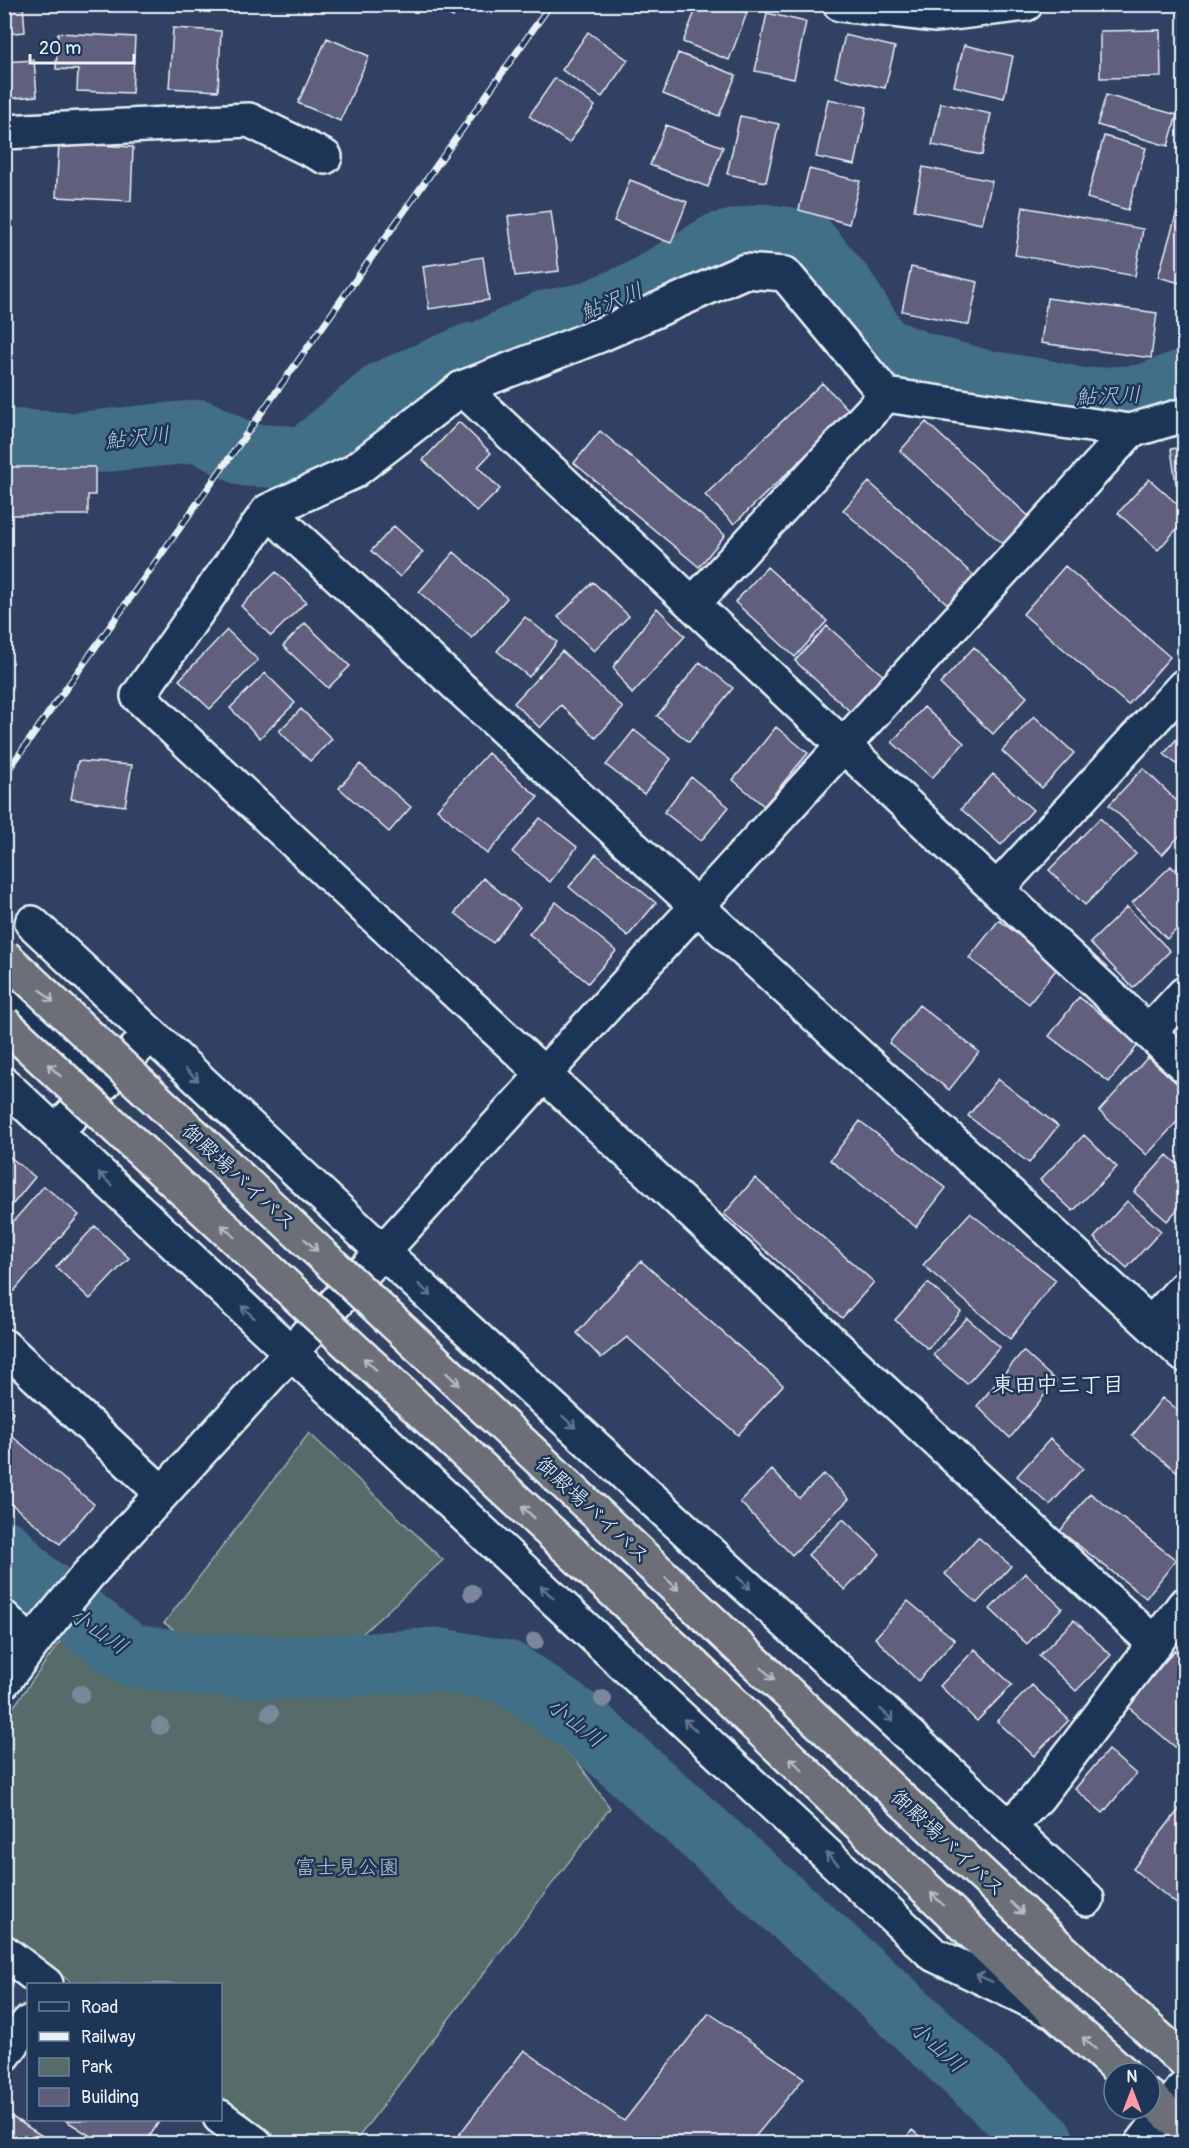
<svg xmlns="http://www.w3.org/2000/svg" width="1189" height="2148" viewBox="0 0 1189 2148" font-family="Pangolin,'Klee One',sans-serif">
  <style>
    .green { fill: #556c69; stroke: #9eaeb0; stroke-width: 1.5 }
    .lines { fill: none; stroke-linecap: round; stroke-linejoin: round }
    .river { stroke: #426e86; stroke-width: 63 }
    .building { fill: #615e7c; stroke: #e8f1f8; stroke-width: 1.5 }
    .minor-casing { stroke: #e8f1f8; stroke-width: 38 }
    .highway-casing { stroke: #e8f1f8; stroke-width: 38 }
    .minor { stroke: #1d3557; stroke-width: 33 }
    .highway { stroke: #6a7074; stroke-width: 33 }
    .rail-casing { stroke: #e8f1f8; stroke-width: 7 }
    .rail { stroke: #1d3557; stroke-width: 4.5; stroke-dasharray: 14; stroke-linecap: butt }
    .highway-bridge-casing { stroke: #e8f1f8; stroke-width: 38; stroke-linecap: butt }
    .highway-bridge { stroke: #6a7074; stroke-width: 33 }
    .tree { fill: #7a8899 }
    .oneway { stroke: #b6bdc3 }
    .oneway2 { stroke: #64778f }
    .labels { text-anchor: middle; stroke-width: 5; stroke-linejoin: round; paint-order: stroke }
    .street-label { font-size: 21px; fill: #e8f1f8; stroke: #1d3557 }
    .park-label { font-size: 21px; fill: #b5c2c6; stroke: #1d3557 }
    .water-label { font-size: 22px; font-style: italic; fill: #aec3d0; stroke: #1d3557 }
    .neighbourhood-label { font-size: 22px; font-weight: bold; fill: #e8f1f8; stroke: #1d3557 }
  </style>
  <rect width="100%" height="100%" fill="#314162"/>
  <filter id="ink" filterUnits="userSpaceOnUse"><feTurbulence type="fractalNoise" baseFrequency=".0167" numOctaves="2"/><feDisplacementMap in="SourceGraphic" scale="12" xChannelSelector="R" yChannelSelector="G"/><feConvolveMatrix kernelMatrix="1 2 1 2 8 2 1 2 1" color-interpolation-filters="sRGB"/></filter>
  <g filter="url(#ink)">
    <path class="green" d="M309,1433L443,1560L362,1634L202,1648L164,1623Z
      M66,1633L131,1682L195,1692L283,1696L361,1693L438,1687L509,1700L577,1761L610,1808L354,2143H283L221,2096L220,1984H73L5,1932V1719Z"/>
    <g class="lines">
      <path class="river" d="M4,440L72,444L200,431L246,455L306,458L385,392L473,354L478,355L545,322L587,314L641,291L719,244L762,235L805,241L843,287L881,348L928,366L983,381L1040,390L1082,400L1144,396L1184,381
        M4,1551L31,1580L130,1655L193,1664L282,1668L359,1665L436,1659L507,1672L581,1723L896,2005L1043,2142"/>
    </g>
    <path class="building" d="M4,4H23L25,32L4,34Z
      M427,4H459L453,17Z
      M698,4H723L747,13L729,60L683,42Z
      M767,13L806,22L794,79L755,71Z
      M173,28L221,31L218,91L169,88Z
      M1160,30L1161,77L1100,78V31Z
      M588,32L628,60L602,97L562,70Z
      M58,33L135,37L132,93L77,91L78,70L56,69Z
      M845,35L895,47L885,88L835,77Z
      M327,38L369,56L340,121L298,103Z
      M964,45L1013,56L1004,98L954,86Z
      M678,53L736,75L719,116L663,94Z
      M34,60L37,96L4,99V62Z
      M555,78L595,106L569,143L529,116Z
      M1106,95L1177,115L1168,146L1097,125Z
      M828,99L867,107L855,165L816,157Z
      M941,103L991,114L982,155L932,145Z
      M740,116L779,124L766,182L727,174Z
      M666,125L723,147L708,187L650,165Z
      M1104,136L1146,148L1128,210L1087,198Z
      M59,143L133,147L131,201L56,197Z
      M923,167L992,181L982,224L914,210Z
      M809,169L860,181L849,224L799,210Z
      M4,171L11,172L8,200H4Z
      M630,180L687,202L671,243L614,221Z
      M1184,188V284L1158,277Z
      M1023,207L1143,229L1135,276L1015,255Z
      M551,211L559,271L515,276L508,216Z
      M483,257L489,300L429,309L423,266Z
      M911,267L978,282L969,325L902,311Z
      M1047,298L1157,313L1151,358L1041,343Z
      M822,383L851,412L734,524L705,495Z
      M459,422L491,453L478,467L500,489L477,512L423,460Z
      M926,422L1035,522L1009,550L900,451Z
      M600,431L725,535L699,567L574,463Z
      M1184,447V483L1176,484L1171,449Z
      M4,467H95V495H88V515H4Z
      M1149,479L1184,510V521L1158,550L1118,513Z
      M869,482L979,580L953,609L843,510Z
      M394,526L423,552L400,577L371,551Z
      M454,552L507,598L472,638L419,592Z
      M1065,566L1170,657L1128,705L1023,614Z
      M767,567L827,621L795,657L735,602Z
      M276,572L306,602L271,636L241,606Z
      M593,582L629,616L594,651L558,617Z
      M657,608L685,636L632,694L613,667Z
      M525,617L557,642L529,677L497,651Z
      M305,623L350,666L328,688L283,646Z
      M827,626L887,679L855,716L795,661Z
      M227,630L258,660L210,709L179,680Z
      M974,647L1027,697L993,734L940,684Z
      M562,651L623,708L596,738L561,705L540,728L514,703Z
      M700,662L733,688L689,742L657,716Z
      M265,673L295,703L260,738L230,708Z
      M924,707L964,743L932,778L892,742Z
      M301,709L332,739L310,761L279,731Z
      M1034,716L1074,753L1042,788L1002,751Z
      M776,727L808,753L764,806L733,780Z
      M634,730L671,759L644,794L606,765Z
      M1184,730V770L1164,754Z
      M488,753L538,797L487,854L437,809Z
      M78,761L132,765L125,806L71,799Z
      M360,764L411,807L389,832L339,788Z
      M1143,768L1184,808V831L1162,855L1109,805Z
      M993,774L1033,810L1001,845L961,809Z
      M691,777L729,807L701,841L664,812Z
      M540,818L577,847L550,882L512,852Z
      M1100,818L1136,854L1085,905L1049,870Z
      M596,854L656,903L628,936L569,887Z
      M1184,860V878L1176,869Z
      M1171,866L1184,881V922L1167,939L1132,903Z
      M483,878L520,908L493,943L455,913Z
      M556,902L616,951L588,983L529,934Z
      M1127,907L1170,951L1133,988L1090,943Z
      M999,920L1059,966L1029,1004L969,958Z
      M1079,997L1139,1044L1109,1082L1049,1036Z
      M919,1005L979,1052L949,1090L889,1043Z
      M1148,1057L1184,1090V1114L1147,1155L1099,1111Z
      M998,1079L1058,1126L1029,1163L968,1116Z
      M860,1121L946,1188L916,1227L830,1160Z
      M1084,1135L1117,1167L1073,1211L1040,1180Z
      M4,1152L35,1177L4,1215Z
      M1167,1155L1184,1170V1202L1167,1221L1134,1192Z
      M755,1178L874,1282L842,1318L724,1214Z
      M44,1186L79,1215L9,1297L4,1292V1232Z
      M1127,1201L1161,1231L1127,1268L1094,1238Z
      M970,1213L1056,1280L1010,1339L923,1265Z
      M95,1226L129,1258L90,1299L56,1267Z
      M641,1261L783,1385L738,1435L627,1337L601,1358L577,1333Z
      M928,1283L961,1312L928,1349L895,1320Z
      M967,1318L1000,1347L967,1384L933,1355Z
      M1023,1351L1056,1381L1010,1438L977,1406Z
      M1162,1398L1184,1415V1477L1132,1436Z
      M4,1405L13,1412L4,1422Z
      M13,1437L94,1504L60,1544L4,1498V1447Z
      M1050,1439L1083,1468L1050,1505L1017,1476Z
      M772,1470L799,1498L824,1474L849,1499L792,1555L740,1502Z
      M1090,1493L1176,1560L1146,1598L1060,1531Z
      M843,1519L880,1554L845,1590L808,1555Z
      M978,1537L1011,1566L977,1603L945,1574Z
      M1025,1573L1062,1608L1027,1644L990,1609Z
      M908,1601L955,1640L918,1681L875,1638Z
      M1074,1620L1111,1655L1076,1691L1039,1656Z
      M975,1649L1012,1685L977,1721L940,1686Z
      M1175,1650L1184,1658V1748L1181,1752L1127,1706Z
      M1032,1685L1069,1720L1034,1756L997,1721Z
      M1108,1750L1136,1774L1103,1813L1075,1789Z
      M1184,1803V1910L1133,1869Z
      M709,2013L804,2078L749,2144H452L524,2050L624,2121Z
      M4,2112L55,2144H4Z
      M65,2120H160L145,2144H103Z
      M912,2130L931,2144H902Z"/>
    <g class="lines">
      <defs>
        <path id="minor" d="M840,4L936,15L1026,4
          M4,132L249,120L325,157
          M462,388L1184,1065
          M268,511L1184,1355
          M693,604L886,395
          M997,889L1184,686
          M32,923L382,1251L1087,1899
          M4,990L104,1083
          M1149,1032L1184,994
          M4,1084L933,1954L1048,2009
          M55,1132L149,1036
          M1151,1324L1184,1288
          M4,1346L162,1493
          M4,1618L31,1645
          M1155,1644L138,696L268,511L353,472L462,388L600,335L745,271L785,274L886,395L1130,431L1184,415
          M4,1681L42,1631L87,1576L1130,431
          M1009,1827L1038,1797L1184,1605
          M4,1952L46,1984
          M4,2055L28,2023
          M220,2117L256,2144
          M1142,2144L1184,2088"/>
        <path id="highway" d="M725,1634L1091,1977L1184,2061
          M694,1666L1055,2012L1123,2073
          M1150,2097L1184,2129"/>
      </defs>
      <use href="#minor" class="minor-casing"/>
      <use href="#highway" class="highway-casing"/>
      <use href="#minor" class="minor"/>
      <use href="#highway" class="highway"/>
      <defs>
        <path id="rail" d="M4,776L551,4"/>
      </defs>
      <use href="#rail" class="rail-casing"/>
      <use href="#rail" class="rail"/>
      <defs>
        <path id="highway-bridge" d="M4,956L725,1634
          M4,1023L694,1666"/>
      </defs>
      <use href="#highway-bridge" class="highway-bridge-casing"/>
      <use href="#highway-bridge" class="highway-bridge"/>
    </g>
    <g class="tree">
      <circle cx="472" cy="1593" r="9"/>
      <circle cx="535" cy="1641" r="9"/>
      <circle cx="81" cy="1694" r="9"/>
      <circle cx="603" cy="1699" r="9"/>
      <circle cx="270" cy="1713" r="9"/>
      <circle cx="160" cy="1726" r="9"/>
    </g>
    <defs><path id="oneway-shaft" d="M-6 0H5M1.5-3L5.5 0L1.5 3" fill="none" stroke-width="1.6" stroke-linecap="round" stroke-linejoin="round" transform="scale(1.5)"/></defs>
    <g class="oneway">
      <use href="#oneway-shaft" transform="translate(47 996) rotate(43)"/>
      <use href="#oneway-shaft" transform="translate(54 1070) rotate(-137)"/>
      <use href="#oneway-shaft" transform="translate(228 1231) rotate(-137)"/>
      <use href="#oneway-shaft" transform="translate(311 1245) rotate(43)"/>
      <use href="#oneway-shaft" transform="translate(370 1364) rotate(-137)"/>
      <use href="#oneway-shaft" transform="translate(453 1379) rotate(43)"/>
      <use href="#oneway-shaft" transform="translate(528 1512) rotate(-137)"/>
      <use href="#oneway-shaft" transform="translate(672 1584) rotate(43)"/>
      <use href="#oneway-shaft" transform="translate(768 1674) rotate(43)"/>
      <use href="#oneway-shaft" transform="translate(796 1764) rotate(-136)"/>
      <use href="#oneway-shaft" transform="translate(937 1899) rotate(-136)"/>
      <use href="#oneway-shaft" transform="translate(1017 1908) rotate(43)"/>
      <use href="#oneway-shaft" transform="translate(1089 2043) rotate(-138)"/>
    </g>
    <g class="oneway2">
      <use href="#oneway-shaft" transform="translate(192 1075) rotate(43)"/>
      <use href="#oneway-shaft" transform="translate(105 1179) rotate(-137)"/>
      <use href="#oneway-shaft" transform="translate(425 1290) rotate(43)"/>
      <use href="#oneway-shaft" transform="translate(248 1312) rotate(-137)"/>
      <use href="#oneway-shaft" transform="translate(569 1422) rotate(43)"/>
      <use href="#oneway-shaft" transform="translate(744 1583) rotate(43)"/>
      <use href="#oneway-shaft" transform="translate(547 1592) rotate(-137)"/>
      <use href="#oneway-shaft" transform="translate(887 1715) rotate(43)"/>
      <use href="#oneway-shaft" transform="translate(690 1725) rotate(-137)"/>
      <use href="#oneway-shaft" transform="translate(832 1859) rotate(-137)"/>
      <use href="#oneway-shaft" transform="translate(984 1978) rotate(-155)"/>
    </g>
  </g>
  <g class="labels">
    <g class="street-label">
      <text transform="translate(239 1177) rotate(43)" y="7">御殿場バイパス</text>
      <text transform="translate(593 1510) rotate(43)" y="7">御殿場バイパス</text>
      <text transform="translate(948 1843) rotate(43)" y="7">御殿場バイパス</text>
    </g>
    <g class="park-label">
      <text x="347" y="1874">富士見公園</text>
    </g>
    <g class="water-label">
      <text transform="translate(611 301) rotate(-22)" y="8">鮎沢川</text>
      <text transform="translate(1108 395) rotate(-2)" y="8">鮎沢川</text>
      <text transform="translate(137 437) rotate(-6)" y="8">鮎沢川</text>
      <text transform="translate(99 1630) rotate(35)" y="8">小山川</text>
      <text transform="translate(576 1722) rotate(38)" y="8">小山川</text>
      <text transform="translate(938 2046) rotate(42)" y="8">小山川</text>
    </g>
    <g class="neighbourhood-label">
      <text x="1058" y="1392">東田中三丁目</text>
    </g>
  </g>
  <rect width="1189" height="2148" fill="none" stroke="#1d3557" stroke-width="24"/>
  <rect x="12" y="12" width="1165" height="2124" fill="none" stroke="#e8f1f8" stroke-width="2" filter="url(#ink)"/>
  <rect x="27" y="1983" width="195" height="138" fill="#1d3557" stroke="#6e8097" stroke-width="1.5"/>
  <rect x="39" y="2002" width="30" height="9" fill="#1d3557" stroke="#6e8097" stroke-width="1.5"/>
  <text x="81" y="2013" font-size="18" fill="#e8f1f8">Road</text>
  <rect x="39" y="2032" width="30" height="9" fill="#e8f1f8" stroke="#6e8097" stroke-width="1.5"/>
  <text x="81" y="2043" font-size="18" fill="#e8f1f8">Railway</text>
  <rect x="39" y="2058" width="30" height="18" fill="#556c69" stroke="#6e8097" stroke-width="1.5"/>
  <text x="81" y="2073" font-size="18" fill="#e8f1f8">Park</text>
  <rect x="39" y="2088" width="30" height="18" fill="#615e7c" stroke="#6e8097" stroke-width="1.5"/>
  <text x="81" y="2103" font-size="18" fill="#e8f1f8">Building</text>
  <g transform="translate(1132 2091)"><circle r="28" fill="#1d3557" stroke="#6e8097" stroke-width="1.5"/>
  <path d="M0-4.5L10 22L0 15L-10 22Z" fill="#ff9aa2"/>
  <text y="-9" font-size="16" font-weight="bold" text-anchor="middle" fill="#e8f1f8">N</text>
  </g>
  <path d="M30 54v9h104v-9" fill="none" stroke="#e8f1f8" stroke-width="3"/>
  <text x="39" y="54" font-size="18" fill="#e8f1f8" stroke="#1d3557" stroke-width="4.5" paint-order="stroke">20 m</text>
</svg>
